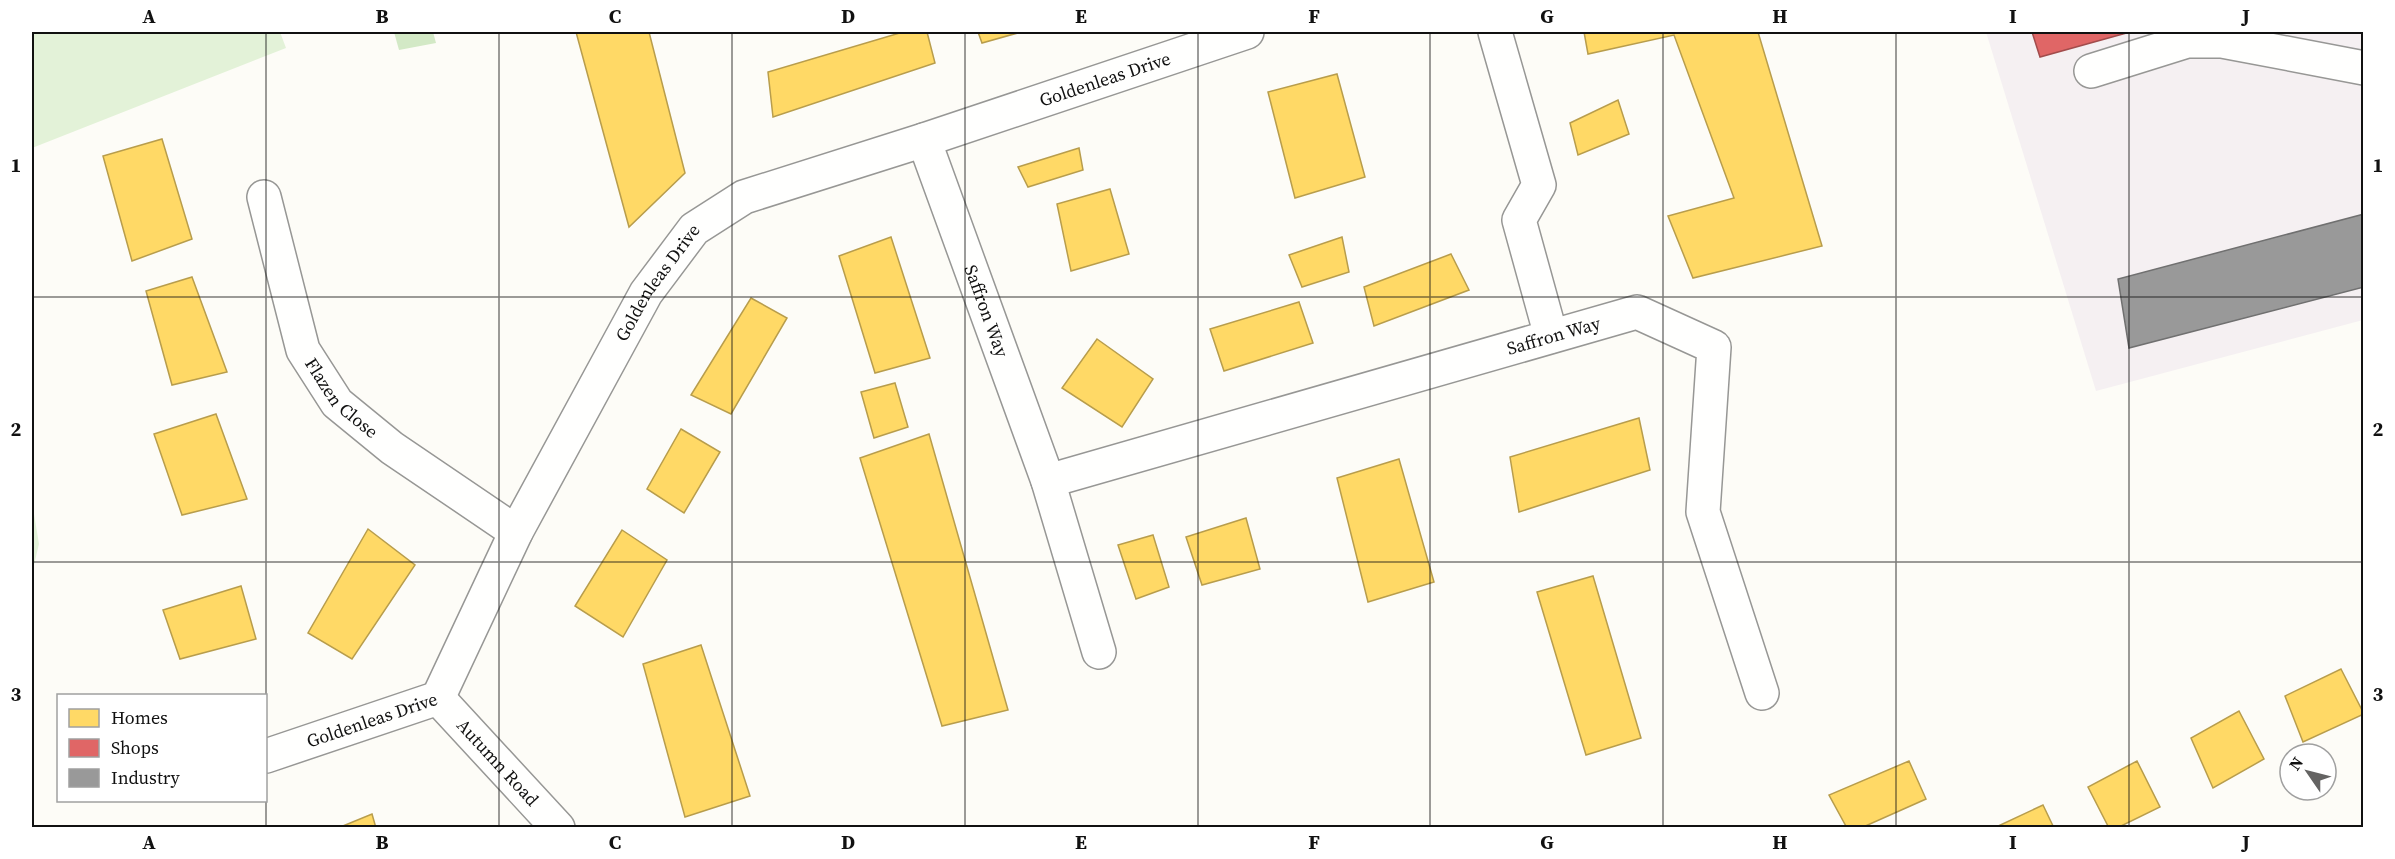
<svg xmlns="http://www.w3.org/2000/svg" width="2395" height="859" font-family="'Source Serif 4',serif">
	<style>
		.industrial { fill: #f5f0f2 }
		.green { fill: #e3f2d8 }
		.forest { fill: #d3e9c6 }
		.homes { fill: #ffd966; stroke: #b89d4c; stroke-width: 1.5 }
		.shops { fill: #e06666; stroke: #a24c4c; stroke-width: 1.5 }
		.industry { fill: #999; stroke: #707070; stroke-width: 1.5 }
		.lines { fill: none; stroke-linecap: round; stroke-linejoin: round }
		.minor-casing { stroke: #979795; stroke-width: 36 }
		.minor { stroke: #fffffe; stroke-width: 33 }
		.grid { fill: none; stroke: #111; stroke-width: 1.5; stroke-opacity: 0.55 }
		.labels { text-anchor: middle; stroke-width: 6; stroke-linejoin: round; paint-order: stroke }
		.street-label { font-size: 18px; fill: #111; stroke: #fff }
		.neatline { fill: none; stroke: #111; stroke-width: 2 }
		.grid-label { font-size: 20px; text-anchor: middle; font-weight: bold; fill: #111 }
	</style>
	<rect width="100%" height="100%" fill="#fdfcf7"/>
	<path class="industrial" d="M 1986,32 L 2363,32 L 2363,320 L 2096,391 Z"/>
	<g class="green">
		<path d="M 32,32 L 280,32 L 286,48 L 32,148 Z"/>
		<path d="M 32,502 L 39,544 L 32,573 Z"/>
	</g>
	<path class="forest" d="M 394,32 L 433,32 L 436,43 L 399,50 Z"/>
	<g class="homes">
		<path d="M 576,32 L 649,32 L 685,173 L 629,227 Z"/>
		<path d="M 903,32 L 927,32 L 935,63 L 773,117 L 768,72 Z"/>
		<path d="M 978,32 L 1021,32 L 982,43 Z"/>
		<path d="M 1584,32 L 1758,32 L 1822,246 L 1693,278 L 1668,216 L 1734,198 L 1674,35 L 1588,54 Z"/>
		<path d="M 1337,74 L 1365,177 L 1295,198 L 1268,92 Z"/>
		<path d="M 1618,100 L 1629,134 L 1578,155 L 1570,123 Z"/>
		<path d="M 162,139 L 192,239 L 132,261 L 103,156 Z"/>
		<path d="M 1079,148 L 1083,170 L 1028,187 L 1018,167 Z"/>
		<path d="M 1110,189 L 1129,254 L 1071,271 L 1057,204 Z"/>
		<path d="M 891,237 L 930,358 L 875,373 L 839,256 Z"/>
		<path d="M 1342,237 L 1349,272 L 1302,287 L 1289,255 Z"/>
		<path d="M 1451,254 L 1469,290 L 1374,326 L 1364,287 Z"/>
		<path d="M 192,277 L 227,372 L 172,385 L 146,291 Z"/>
		<path d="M 751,298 L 787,318 L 731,414 L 691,395 Z"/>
		<path d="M 1299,302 L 1313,343 L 1224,371 L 1210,329 Z"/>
		<path d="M 1097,339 L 1153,379 L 1122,427 L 1062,388 Z"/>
		<path d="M 895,383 L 908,427 L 874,438 L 861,392 Z"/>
		<path d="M 216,414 L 247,499 L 182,515 L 154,434 Z"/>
		<path d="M 1639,418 L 1650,470 L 1519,512 L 1510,457 Z"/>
		<path d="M 681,429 L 720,452 L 684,513 L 647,489 Z"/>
		<path d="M 929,434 L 1008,710 L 942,726 L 860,458 Z"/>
		<path d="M 1399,459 L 1434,582 L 1368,602 L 1337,478 Z"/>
		<path d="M 1246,518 L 1260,569 L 1202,585 L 1186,537 Z"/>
		<path d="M 368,529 L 415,565 L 352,659 L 308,633 Z"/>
		<path d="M 622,530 L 667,560 L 623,637 L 575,606 Z"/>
		<path d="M 1153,535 L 1169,587 L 1136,599 L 1118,545 Z"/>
		<path d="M 1593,576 L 1641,738 L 1586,755 L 1537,592 Z"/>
		<path d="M 241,586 L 256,639 L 180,659 L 163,610 Z"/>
		<path d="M 701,645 L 750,796 L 685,817 L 643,664 Z"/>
		<path d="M 2341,669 L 2364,714 L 2303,742 L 2285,696 Z"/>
		<path d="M 2239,711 L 2264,759 L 2213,788 L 2191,738 Z"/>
		<path d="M 1909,761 L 1926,799 L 1861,828 L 1847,828 L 1829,795 Z"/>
		<path d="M 2137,761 L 2160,807 L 2117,828 L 2109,828 L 2088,787 Z"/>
		<path d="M 2043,805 L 2054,828 L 1994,828 Z"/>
		<path d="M 372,814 L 376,828 L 338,828 Z"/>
	</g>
	<path class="shops" d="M 2032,32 L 2130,32 L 2040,57 Z"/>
	<path class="industry" d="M 2364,214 L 2364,287 L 2129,348 L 2118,279 Z"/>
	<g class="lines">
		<g class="minor-casing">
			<g id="minor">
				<path d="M 1495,32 L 1539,185 L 1519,220 L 1551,336"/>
				<path d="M 2091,71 L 2187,41 L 2222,41 L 2364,68"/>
				<path id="s1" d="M 924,140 L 1048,481 L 1099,652"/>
				<path id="s2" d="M 264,197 L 303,350 L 337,403 L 392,448 L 516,532"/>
				<path id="s3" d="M 1048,481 L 1637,312 L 1714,347 L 1703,512 L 1762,693"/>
				<path id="s4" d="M 438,698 L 558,828"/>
				<path id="s5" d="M 266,756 L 438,698 L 516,532 L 646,293 L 694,229 L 744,197 L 924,140 L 1247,32"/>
			</g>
		</g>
		<use href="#minor" class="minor"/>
	</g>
	<path class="grid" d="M 266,32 L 266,828M 499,32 L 499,828M 732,32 L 732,828M 965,32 L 965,828M 1198,32 L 1198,828M 1430,32 L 1430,828M 1663,32 L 1663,828M 1896,32 L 1896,828M 2129,32 L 2129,828M 32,297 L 2364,297M 32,562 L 2364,562"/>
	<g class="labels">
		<g class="street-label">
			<text dy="6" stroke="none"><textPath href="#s5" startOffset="1156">Goldenleas Drive</textPath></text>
			<text dy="6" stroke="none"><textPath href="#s5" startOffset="652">Goldenleas Drive</textPath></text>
			<text dy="6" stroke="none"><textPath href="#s1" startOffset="182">Saffron Way</textPath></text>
			<text dy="6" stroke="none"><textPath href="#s3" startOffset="526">Saffron Way</textPath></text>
			<text dy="6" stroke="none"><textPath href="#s2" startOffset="220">Flazen Close</textPath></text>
			<text dy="6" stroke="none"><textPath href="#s5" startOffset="112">Goldenleas Drive</textPath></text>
			<text dy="6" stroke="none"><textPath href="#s4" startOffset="88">Autumn Road</textPath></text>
		</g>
	</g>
	<rect width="2395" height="859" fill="none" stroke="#ffffff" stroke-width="66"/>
	<rect x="57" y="694" width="210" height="108" fill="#ffffff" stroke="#a0a0a0" stroke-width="1.5"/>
	<rect x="69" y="709" width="30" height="18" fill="#ffd966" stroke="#a0a0a0" stroke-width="1.5"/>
	<text x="111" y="724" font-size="18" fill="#111111">Homes</text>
	<rect x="69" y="739" width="30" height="18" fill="#e06666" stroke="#a0a0a0" stroke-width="1.5"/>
	<text x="111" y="754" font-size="18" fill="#111111">Shops</text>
	<rect x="69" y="769" width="30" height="18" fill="#999999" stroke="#a0a0a0" stroke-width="1.5"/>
	<text x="111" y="784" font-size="18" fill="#111111">Industry</text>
	<g transform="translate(2308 772) rotate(305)"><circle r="28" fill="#ffffff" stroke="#a0a0a0" stroke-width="1.5"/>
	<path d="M0-4.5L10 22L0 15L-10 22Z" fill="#646362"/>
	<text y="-9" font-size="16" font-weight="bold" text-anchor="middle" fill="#111111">N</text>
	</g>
	<rect x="33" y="33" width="2329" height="793" class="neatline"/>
	<g class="grid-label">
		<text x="149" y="23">A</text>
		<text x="382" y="23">B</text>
		<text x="615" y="23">C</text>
		<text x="848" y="23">D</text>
		<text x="1081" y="23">E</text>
		<text x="1314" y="23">F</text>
		<text x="1547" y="23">G</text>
		<text x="1780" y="23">H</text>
		<text x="2013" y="23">I</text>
		<text x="2246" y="23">J</text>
		<text x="16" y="172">1</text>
		<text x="2378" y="172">1</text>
		<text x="16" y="436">2</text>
		<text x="2378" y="436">2</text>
		<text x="16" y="701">3</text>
		<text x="2378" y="701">3</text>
		<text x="149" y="849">A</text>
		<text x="382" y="849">B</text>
		<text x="615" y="849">C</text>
		<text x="848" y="849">D</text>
		<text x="1081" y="849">E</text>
		<text x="1314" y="849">F</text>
		<text x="1547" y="849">G</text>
		<text x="1780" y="849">H</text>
		<text x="2013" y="849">I</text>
		<text x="2246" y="849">J</text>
	</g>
</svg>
